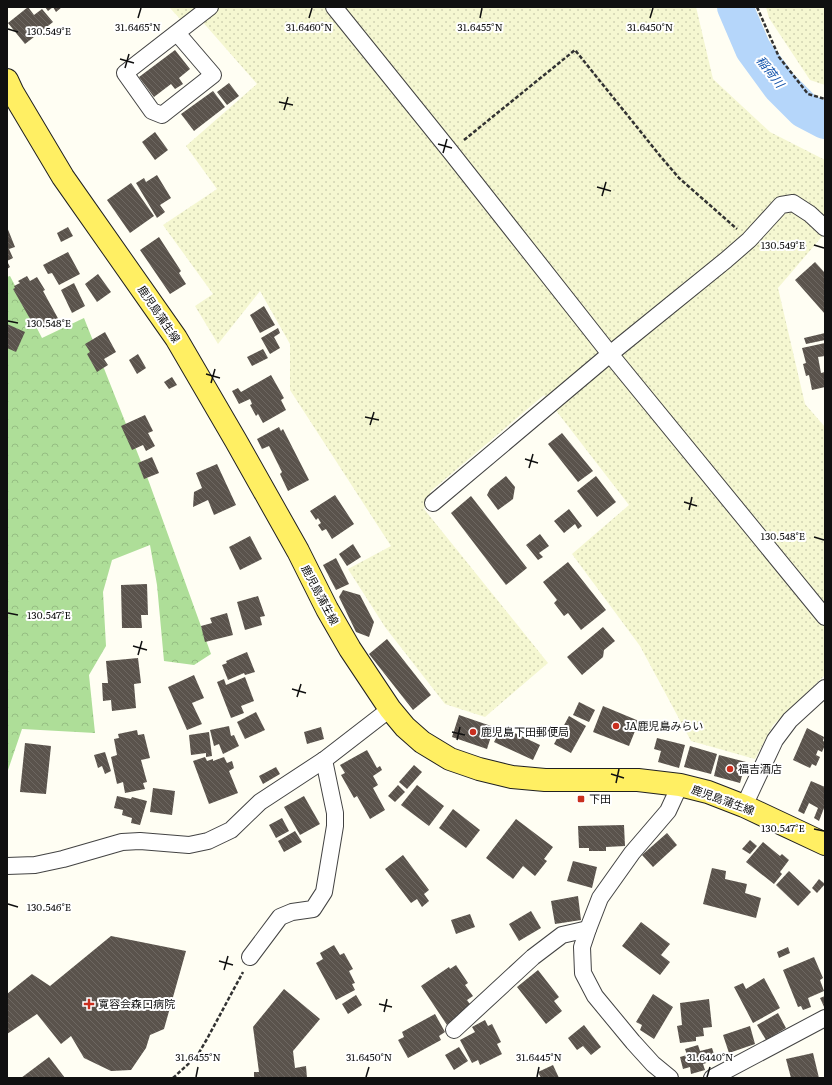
<svg xmlns="http://www.w3.org/2000/svg" width="832" height="1085" font-family="Literata,'Noto Sans JP',serif">
	<style>
		.farmland { fill: url(#farmland-dots) }
		.forest { fill: url(#forest-crowns) }
		.lines { fill: none; stroke-linecap: round; stroke-linejoin: round }
		.river { stroke: #b5d6fa; stroke-width: 36 }
		.building { fill: url(#building-back-hatch) }
		.street-casing { stroke: #434343; stroke-width: 18 }
		.primary-casing { stroke: #212121; stroke-width: 24 }
		.path { stroke: #323232; stroke-width: 2.5; stroke-dasharray: 4 2; stroke-linecap: butt }
		.street { stroke: #fff; stroke-width: 16 }
		.primary { stroke: #ffef63; stroke-width: 22 }
		.ticks { fill: none; stroke: #101010; stroke-width: 1.5 }
		.poi-dot { fill: #c92f1f; stroke: #fff; stroke-width: 1.5 }
		.labels { text-anchor: middle; stroke-width: 4; stroke-linejoin: round; paint-order: stroke }
		.street-label { font-size: 11px; fill: #101010; stroke: #fff }
		.poi-label { font-size: 11px; fill: #101010; stroke: #fff; text-anchor: start }
		.water-label { font-size: 12px; font-style: italic; fill: #1152ab; stroke: #fff }
		.ticks-label { font-size: 10px; text-anchor: middle; fill: #101010; stroke: #fff; stroke-width: 4; stroke-linejoin: round; paint-order: stroke }
	</style>
	<defs>
		<pattern id="farmland-dots" width="8" height="8" patternUnits="userSpaceOnUse"><rect width="8" height="8" fill="#f5f7d1"/><path d="M2 2h.1M6 6h.1" fill="none" stroke="#d1d3b2" stroke-width="1.8" stroke-linecap="round"/></pattern>
		<pattern id="forest-crowns" width="20" height="18" patternUnits="userSpaceOnUse"><rect width="20" height="18" fill="#aede98"/><path d="M2 6a3 3 0 1 1 6 0M12 15a3 3 0 1 1 6 0" fill="none" stroke="#95bd82"/></pattern>
		<pattern id="building-back-hatch" width="6" height="6" patternUnits="userSpaceOnUse"><rect width="6" height="6" fill="#5a534c"/><path d="M-1 5l2 2M0 0l6 6M5-1l2 2" fill="none" stroke="#6d6761"/></pattern>
	</defs>
	<rect width="100%" height="100%" fill="#fffef3"/>
	<g class="farmland">
		<path d="M 169,7 L 696,7 L 713,79 L 770,132 L 825,160 L 825,233 L 778,288 L 805,404 L 825,427 L 825,675 L 773,725 L 755,759 L 691,741 L 640,646 L 572,554 L 629,505 L 544,395 L 431,491 L 424,509 L 548,663 L 485,717 L 445,704 L 385,627 L 348,569 L 391,546 L 290,390 L 290,344 L 260,291 L 218,344 L 195,306 L 213,294 L 163,225 L 217,189 L 186,146 L 257,84 L 193,11 L 181,20 Z"/>
		<path d="M 766,7 L 825,7 L 825,85 L 810,80 L 769,18 Z"/>
	</g>
	<path class="forest" d="M 10,276 L 42,338 L 84,318 L 149,482 L 211,654 L 194,665 L 164,661 L 157,585 L 150,545 L 112,560 L 103,592 L 106,646 L 89,675 L 95,733 L 22,729 L 7,773 L 7,277 Z"/>
	<g class="lines">
		<path class="river" d="M 735,7 L 753,49 L 780,86 L 804,110 L 825,121"/>
	</g>
	<g class="building">
		<path d="M 28,7 L 34,15 L 42,9 L 53,22 L 25,44 L 8,23 Z"/>
		<path d="M 45,7 L 62,7 L 56,12 L 53,7 L 48,11 Z"/>
		<path d="M 175,50 L 190,69 L 179,78 L 183,84 L 175,89 L 171,84 L 154,97 L 139,77 Z"/>
		<path d="M 229,83 L 239,96 L 227,105 L 217,92 Z"/>
		<path d="M 213,91 L 225,107 L 194,131 L 181,114 Z"/>
		<path d="M 155,132 L 168,150 L 155,160 L 142,142 Z"/>
		<path d="M 157,175 L 171,198 L 160,205 L 165,212 L 157,218 L 136,183 L 144,178 L 146,182 Z"/>
		<path d="M 131,183 L 154,216 L 130,233 L 107,200 Z"/>
		<path d="M 7,227 L 15,247 L 9,249 L 13,258 L 7,261 L 10,267 L 7,269 Z"/>
		<path d="M 68,227 L 73,236 L 61,242 L 57,233 Z"/>
		<path d="M 159,237 L 181,271 L 179,273 L 186,284 L 170,294 L 140,250 Z"/>
		<path d="M 68,252 L 80,274 L 59,285 L 52,273 L 48,274 L 43,265 Z"/>
		<path d="M 815,262 L 825,273 L 825,314 L 795,280 Z"/>
		<path d="M 98,274 L 111,292 L 97,302 L 85,284 Z"/>
		<path d="M 27,276 L 30,281 L 37,277 L 45,290 L 43,291 L 60,322 L 47,329 L 33,324 L 13,289 L 15,288 L 14,286 L 20,283 L 18,281 Z"/>
		<path d="M 74,283 L 85,306 L 72,313 L 61,290 Z"/>
		<path d="M 264,306 L 275,325 L 260,333 L 250,315 Z"/>
		<path d="M 7,324 L 25,332 L 16,352 L 7,348 Z"/>
		<path d="M 278,328 L 280,333 L 274,337 L 280,348 L 270,354 L 261,338 Z"/>
		<path d="M 105,332 L 116,352 L 104,359 L 108,365 L 97,372 L 87,354 L 90,352 L 85,344 Z"/>
		<path d="M 825,333 L 825,340 L 806,344 L 804,338 Z"/>
		<path d="M 825,343 L 825,356 L 818,357 L 821,373 L 825,372 L 825,387 L 812,390 L 809,375 L 806,376 L 803,364 L 806,363 L 802,348 Z"/>
		<path d="M 263,349 L 268,358 L 252,366 L 247,357 Z"/>
		<path d="M 138,354 L 146,368 L 137,374 L 129,360 Z"/>
		<path d="M 271,375 L 284,398 L 281,400 L 286,410 L 263,423 L 258,414 L 256,416 L 250,405 L 252,404 L 250,399 L 239,404 L 232,391 L 238,388 L 241,392 Z"/>
		<path d="M 172,377 L 177,385 L 169,389 L 164,382 Z"/>
		<path d="M 145,415 L 153,431 L 148,433 L 155,446 L 146,451 L 143,445 L 132,450 L 121,426 Z"/>
		<path d="M 279,427 L 281,431 L 283,429 L 309,480 L 288,491 L 280,474 L 282,472 L 269,446 L 262,449 L 257,439 Z"/>
		<path d="M 562,433 L 593,471 L 578,482 L 548,444 Z"/>
		<path d="M 152,457 L 159,473 L 144,479 L 138,463 Z"/>
		<path d="M 217,464 L 236,505 L 214,515 L 208,500 L 193,507 L 194,492 L 202,488 L 196,473 Z"/>
		<path d="M 506,476 L 515,487 L 513,499 L 498,510 L 487,495 L 490,489 Z"/>
		<path d="M 596,476 L 616,502 L 597,517 L 577,491 Z"/>
		<path d="M 335,495 L 354,524 L 332,539 L 326,529 L 322,531 L 318,525 L 321,523 L 318,518 L 316,520 L 310,511 Z"/>
		<path d="M 471,496 L 527,568 L 506,585 L 451,513 Z"/>
		<path d="M 569,509 L 582,526 L 578,529 L 575,524 L 564,533 L 554,521 Z"/>
		<path d="M 540,534 L 549,546 L 539,553 L 543,557 L 538,560 L 526,545 Z"/>
		<path d="M 250,536 L 262,559 L 240,570 L 229,547 Z"/>
		<path d="M 353,544 L 361,557 L 347,566 L 339,554 Z"/>
		<path d="M 336,558 L 349,584 L 336,590 L 323,565 Z"/>
		<path d="M 568,562 L 606,610 L 581,630 L 568,613 L 564,616 L 554,603 L 557,600 L 543,582 Z"/>
		<path d="M 147,584 L 148,615 L 141,615 L 142,628 L 122,628 L 121,585 Z"/>
		<path d="M 343,590 L 360,595 L 374,622 L 369,637 L 356,632 L 339,597 Z"/>
		<path d="M 258,596 L 265,616 L 260,617 L 262,625 L 245,630 L 237,602 Z"/>
		<path d="M 227,613 L 233,635 L 205,642 L 201,626 L 212,623 L 210,618 Z"/>
		<path d="M 603,627 L 615,641 L 604,650 L 603,657 L 582,675 L 567,657 Z"/>
		<path d="M 387,639 L 431,695 L 413,710 L 369,654 Z"/>
		<path d="M 247,652 L 255,672 L 245,675 L 244,673 L 228,680 L 222,665 L 227,663 L 226,661 Z"/>
		<path d="M 138,658 L 141,683 L 134,684 L 136,708 L 112,711 L 111,700 L 103,701 L 102,683 L 108,683 L 106,661 Z"/>
		<path d="M 194,675 L 204,698 L 192,703 L 202,724 L 187,730 L 168,687 Z"/>
		<path d="M 245,677 L 254,701 L 241,706 L 244,713 L 231,718 L 217,682 L 224,679 L 226,685 Z"/>
		<path d="M 579,702 L 595,710 L 589,722 L 573,715 Z"/>
		<path d="M 603,706 L 639,721 L 629,746 L 593,732 Z"/>
		<path d="M 256,712 L 265,730 L 245,739 L 237,722 Z"/>
		<path d="M 459,715 L 494,727 L 487,749 L 452,737 Z"/>
		<path d="M 569,716 L 586,726 L 571,753 L 554,744 Z"/>
		<path d="M 229,726 L 231,736 L 234,735 L 239,746 L 223,754 L 219,744 L 214,746 L 210,730 Z"/>
		<path d="M 321,727 L 324,739 L 307,744 L 304,732 Z"/>
		<path d="M 502,727 L 540,745 L 533,760 L 494,742 Z"/>
		<path d="M 807,728 L 824,737 L 823,741 L 825,742 L 825,745 L 822,752 L 818,750 L 816,755 L 820,757 L 816,766 L 812,764 L 810,768 L 793,760 Z"/>
		<path d="M 137,730 L 138,735 L 144,734 L 150,758 L 141,760 L 147,782 L 143,783 L 145,789 L 125,793 L 123,782 L 117,784 L 111,757 L 117,755 L 114,739 L 119,738 L 118,734 Z"/>
		<path d="M 209,732 L 212,756 L 206,757 L 206,753 L 191,755 L 189,735 Z"/>
		<path d="M 657,738 L 685,745 L 679,768 L 658,762 L 661,751 L 654,749 Z"/>
		<path d="M 25,743 L 51,746 L 46,794 L 20,792 Z"/>
		<path d="M 690,746 L 717,754 L 711,774 L 684,767 Z"/>
		<path d="M 367,750 L 377,768 L 380,766 L 382,770 L 373,776 L 378,785 L 373,788 L 385,810 L 370,819 L 357,796 L 354,798 L 341,775 L 345,773 L 340,765 Z"/>
		<path d="M 105,752 L 111,771 L 105,774 L 102,766 L 98,768 L 94,755 Z"/>
		<path d="M 719,755 L 746,762 L 740,783 L 714,776 Z"/>
		<path d="M 205,757 L 207,761 L 213,759 L 213,761 L 224,757 L 227,763 L 232,761 L 234,768 L 229,771 L 238,793 L 209,804 L 193,761 Z"/>
		<path d="M 414,765 L 422,772 L 407,789 L 399,782 Z"/>
		<path d="M 276,767 L 280,774 L 263,784 L 259,776 Z"/>
		<path d="M 811,781 L 825,787 L 825,808 L 824,808 L 819,821 L 814,818 L 818,808 L 809,803 L 804,814 L 798,811 Z"/>
		<path d="M 398,785 L 405,792 L 395,802 L 388,796 Z"/>
		<path d="M 417,785 L 444,806 L 429,826 L 401,805 Z"/>
		<path d="M 153,788 L 175,791 L 172,815 L 150,812 Z"/>
		<path d="M 117,796 L 131,799 L 132,797 L 147,801 L 140,825 L 131,823 L 132,818 L 122,815 L 123,810 L 114,808 Z"/>
		<path d="M 304,796 L 320,824 L 300,835 L 284,807 Z"/>
		<path d="M 453,809 L 480,830 L 466,848 L 439,828 Z"/>
		<path d="M 282,818 L 289,831 L 276,838 L 269,825 Z"/>
		<path d="M 516,819 L 553,847 L 544,859 L 547,861 L 535,876 L 523,866 L 513,879 L 486,858 Z"/>
		<path d="M 624,825 L 625,846 L 606,847 L 606,851 L 589,851 L 589,848 L 579,848 L 578,826 Z"/>
		<path d="M 295,831 L 302,842 L 284,852 L 278,841 Z"/>
		<path d="M 667,833 L 677,845 L 653,867 L 642,855 Z"/>
		<path d="M 750,840 L 757,846 L 750,854 L 742,849 Z"/>
		<path d="M 763,842 L 780,856 L 782,854 L 789,860 L 780,872 L 782,874 L 774,884 L 746,862 Z"/>
		<path d="M 403,855 L 429,890 L 424,894 L 429,901 L 422,907 L 417,899 L 411,903 L 385,869 Z"/>
		<path d="M 573,861 L 597,867 L 592,888 L 567,881 Z"/>
		<path d="M 712,868 L 726,871 L 725,879 L 747,884 L 745,893 L 761,898 L 756,918 L 703,904 Z"/>
		<path d="M 789,871 L 811,892 L 798,906 L 776,885 Z"/>
		<path d="M 819,879 L 825,884 L 817,893 L 812,888 Z"/>
		<path d="M 578,896 L 581,920 L 555,924 L 551,901 Z"/>
		<path d="M 531,911 L 541,928 L 519,941 L 509,924 Z"/>
		<path d="M 470,914 L 475,927 L 456,934 L 451,920 Z"/>
		<path d="M 641,922 L 670,944 L 661,955 L 670,962 L 660,975 L 622,946 Z"/>
		<path d="M 111,936 L 186,951 L 164,1029 L 150,1035 L 146,1048 L 131,1070 L 111,1071 L 84,1058 L 71,1036 L 61,1044 L 37,1014 L 7,1034 L 7,994 L 32,974 L 50,986 Z"/>
		<path d="M 334,945 L 340,955 L 344,953 L 353,969 L 349,971 L 355,983 L 352,984 L 355,990 L 336,1000 L 316,963 L 323,959 L 320,953 Z"/>
		<path d="M 788,947 L 790,953 L 779,958 L 777,952 Z"/>
		<path d="M 814,957 L 823,978 L 820,980 L 824,991 L 808,998 L 811,1007 L 803,1010 L 801,1006 L 798,1007 L 783,970 Z"/>
		<path d="M 456,965 L 468,983 L 465,985 L 473,996 L 467,1000 L 472,1007 L 447,1025 L 421,986 L 449,967 L 450,969 Z"/>
		<path d="M 538,970 L 559,997 L 554,1001 L 562,1011 L 546,1024 L 517,987 Z"/>
		<path d="M 764,978 L 780,1008 L 753,1023 L 734,987 L 743,983 L 746,989 Z"/>
		<path d="M 284,989 L 320,1019 L 293,1051 L 295,1068 L 306,1066 L 307,1078 L 254,1078 L 254,1072 L 259,1072 L 253,1027 Z"/>
		<path d="M 653,994 L 673,1007 L 654,1039 L 640,1030 L 642,1025 L 636,1022 Z"/>
		<path d="M 356,995 L 362,1005 L 348,1014 L 342,1004 Z"/>
		<path d="M 825,996 L 825,1009 L 820,998 Z"/>
		<path d="M 709,999 L 712,1027 L 703,1028 L 704,1036 L 696,1037 L 696,1041 L 680,1043 L 677,1026 L 682,1025 L 680,1003 Z"/>
		<path d="M 778,1013 L 786,1028 L 766,1040 L 757,1025 Z"/>
		<path d="M 435,1014 L 445,1032 L 439,1036 L 441,1040 L 408,1058 L 398,1040 L 404,1037 L 402,1032 Z"/>
		<path d="M 485,1020 L 488,1026 L 492,1024 L 501,1042 L 497,1044 L 502,1054 L 480,1065 L 478,1060 L 472,1063 L 460,1040 L 475,1032 L 472,1027 Z"/>
		<path d="M 584,1025 L 601,1047 L 591,1055 L 583,1046 L 577,1050 L 568,1038 Z"/>
		<path d="M 750,1026 L 755,1044 L 729,1053 L 723,1035 Z"/>
		<path d="M 698,1045 L 700,1051 L 712,1048 L 716,1060 L 703,1064 L 705,1070 L 691,1074 L 690,1067 L 683,1069 L 680,1057 L 687,1055 L 685,1049 Z"/>
		<path d="M 459,1047 L 468,1061 L 454,1070 L 445,1055 Z"/>
		<path d="M 813,1053 L 819,1078 L 791,1078 L 786,1059 Z"/>
		<path d="M 49,1057 L 65,1078 L 21,1078 Z"/>
		<path d="M 553,1065 L 559,1078 L 541,1078 L 538,1072 Z"/>
	</g>
	<g class="lines">
		<g class="street-casing">
			<g id="street">
				<path d="M 334,7 L 450,151 L 610,354 L 825,617"/>
				<path d="M 177,33 L 213,75 L 162,115 L 152,111 L 125,73 L 210,7"/>
				<path d="M 433,503 L 610,354 L 726,260 L 749,240 L 781,205 L 793,203 L 810,214 L 825,228"/>
				<path d="M 744,806 L 775,740 L 790,720 L 825,688"/>
				<path d="M 7,866 L 35,865 L 63,859 L 122,842 L 140,841 L 189,845 L 208,841 L 231,830 L 260,802 L 324,760 L 390,709"/>
				<path d="M 250,957 L 280,917 L 292,912 L 313,909 L 324,892 L 335,826 L 335,813 L 324,760"/>
				<path d="M 454,1030 L 533,957 L 562,935 L 588,929"/>
				<path d="M 670,1078 L 653,1064 L 633,1042 L 595,996 L 583,973 L 582,947 L 588,929 L 600,898 L 632,853 L 668,811 L 680,785"/>
				<path d="M 712,1078 L 825,1018"/>
			</g>
		</g>
		<g class="primary-casing">
			<path id="primary" d="M 7,80 L 13,93 L 63,177 L 176,338 L 236,441 L 298,551 L 327,609 L 350,649 L 390,709 L 405,727 L 422,742 L 450,759 L 479,769 L 512,777 L 545,780 L 638,780 L 680,785 L 708,792 L 744,806 L 825,844"/>
		</g>
		<g class="path">
			<path d="M 757,7 L 779,57 L 808,94 L 825,99"/>
			<path d="M 464,140 L 575,50 L 661,157 L 679,178 L 737,229"/>
			<path d="M 173,1078 L 197,1056 L 207,1039 L 243,972"/>
		</g>
		<use href="#street" class="street"/>
		<use href="#primary" class="primary"/>
	</g>
	<path class="ticks" d="M 138,18 L 141,8M 309,18 L 312,8M 480,18 L 482,8M 650,18 L 653,8M 8,29 L 18,32M 120,59 L 134,63M 125,68 L 129,54M 279,102 L 293,105M 284,110 L 288,97M 438,144 L 452,148M 443,153 L 447,139M 597,187 L 611,191M 602,196 L 606,182M 814,245 L 824,248M 8,321 L 18,323M 206,374 L 220,378M 211,383 L 215,369M 365,417 L 379,420M 370,425 L 374,412M 525,459 L 538,463M 529,468 L 533,454M 684,502 L 697,506M 689,510 L 692,497M 814,537 L 824,540M 8,613 L 18,615M 133,646 L 147,650M 138,655 L 142,641M 292,689 L 306,693M 297,697 L 301,684M 452,732 L 465,735M 457,740 L 460,727M 611,774 L 624,778M 616,783 L 619,769M 814,829 L 824,831M 8,904 L 18,907M 219,961 L 233,965M 224,970 L 228,956M 379,1004 L 392,1007M 384,1012 L 387,999M 196,1077 L 198,1067M 366,1077 L 369,1067M 537,1077 L 539,1067M 707,1077 L 710,1067"/>
	<g class="poi-dot">
		<circle cx="616" cy="726" r="4"/>
		<circle cx="473" cy="732" r="4"/>
		<circle cx="730" cy="769" r="4"/>
		<rect x="577" y="795" width="8" height="8" rx="2"/>
		<path d="M87 998h4v4h4v4h-4v4h-4v-4h-4v-4h4z"/>
	</g>
	<g class="labels">
		<g class="street-label">
			<text transform="translate(159 314) rotate(56)" y="4">鹿児島蒲生線</text>
			<text transform="translate(320 595) rotate(62)" y="4">鹿児島蒲生線</text>
			<text transform="translate(723 800) rotate(20)" y="4">鹿児島蒲生線</text>
		</g>
		<g class="poi-label">
			<text x="624" y="730">JA鹿児島みらい</text>
			<text x="481" y="736">鹿児島下田郵便局</text>
			<text x="738" y="773">福吉酒店</text>
			<text x="589" y="803">下田</text>
			<text x="98" y="1008">寛容会森口病院</text>
		</g>
		<g class="water-label">
			<text transform="translate(770 72) rotate(52)" y="4">稲荷川</text>
		</g>
	</g>
	<g class="ticks-label">
		<text x="138" y="31">31.6465°N</text>
		<text x="309" y="31">31.6460°N</text>
		<text x="480" y="31">31.6455°N</text>
		<text x="650" y="31">31.6450°N</text>
		<text x="49" y="35">130.549°E</text>
		<text x="783" y="249">130.549°E</text>
		<text x="49" y="327">130.548°E</text>
		<text x="783" y="540">130.548°E</text>
		<text x="49" y="619">130.547°E</text>
		<text x="783" y="832">130.547°E</text>
		<text x="49" y="911">130.546°E</text>
		<text x="198" y="1061">31.6455°N</text>
		<text x="369" y="1061">31.6450°N</text>
		<text x="539" y="1061">31.6445°N</text>
		<text x="710" y="1061">31.6440°N</text>
	</g>
	<rect width="832" height="1085" fill="none" stroke="#101010" stroke-width="16"/>
</svg>
